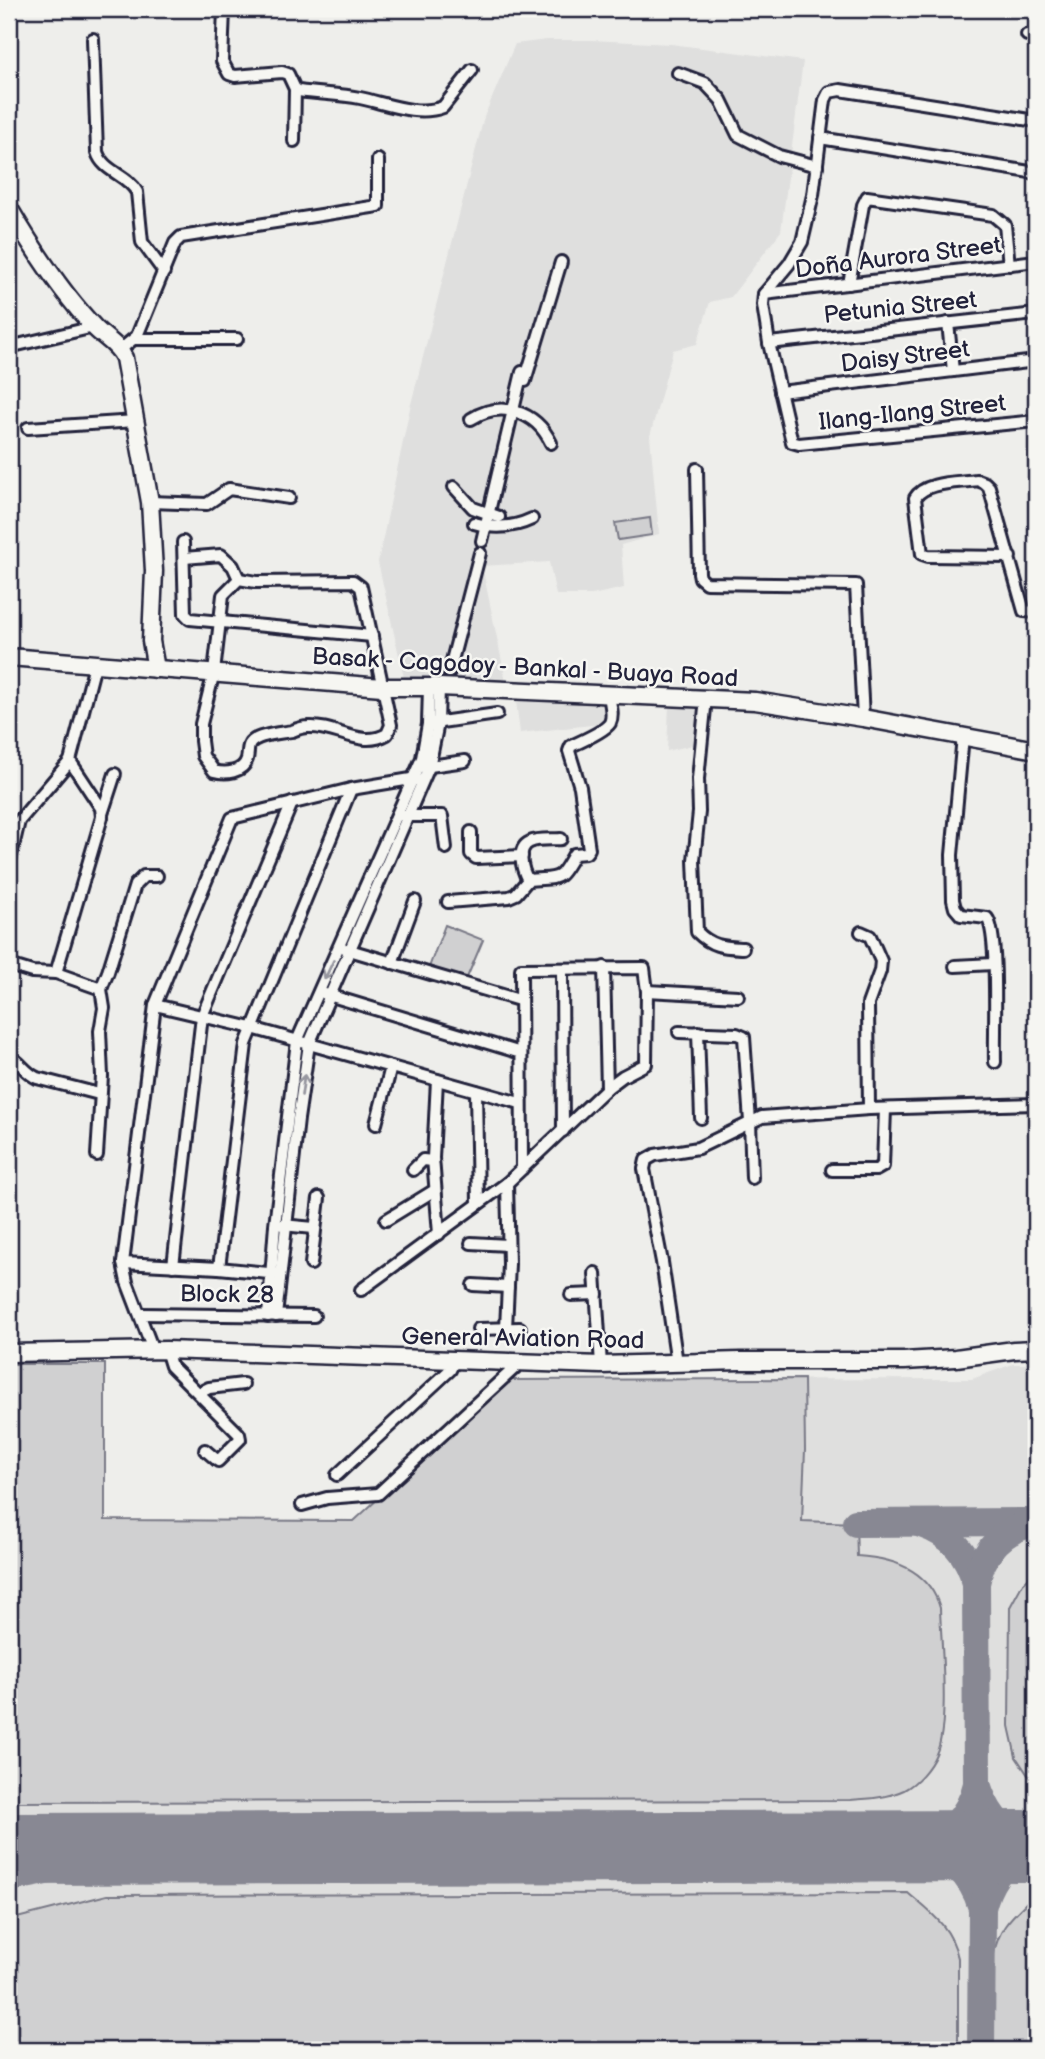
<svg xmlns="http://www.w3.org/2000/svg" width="1045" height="2059" font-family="'Balsamiq Sans',sans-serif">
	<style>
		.built { fill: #dfdfde }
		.green { fill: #d0d0d1; stroke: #797986; stroke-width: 2 }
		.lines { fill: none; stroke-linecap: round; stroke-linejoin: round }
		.taxiway { stroke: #888893; stroke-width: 28 }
		.runway { stroke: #888893; stroke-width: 72 }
		.street-casing { stroke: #22223b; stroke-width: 16 }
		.secondary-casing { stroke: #22223b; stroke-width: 21 }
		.street { stroke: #f6f6f2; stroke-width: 10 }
		.secondary { stroke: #f6f6f2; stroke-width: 16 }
		.oneway { stroke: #9797a0 }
		.labels { text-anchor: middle; stroke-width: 5; stroke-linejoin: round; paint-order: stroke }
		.street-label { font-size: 24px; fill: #22223b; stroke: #f6f6f2 }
	</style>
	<rect width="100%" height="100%" fill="#eeeeeb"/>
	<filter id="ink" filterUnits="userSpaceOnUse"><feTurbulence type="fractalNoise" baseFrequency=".0143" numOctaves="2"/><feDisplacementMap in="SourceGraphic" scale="14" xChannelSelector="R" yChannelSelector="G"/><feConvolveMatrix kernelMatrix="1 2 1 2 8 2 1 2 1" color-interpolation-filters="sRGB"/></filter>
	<g filter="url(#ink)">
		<g class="built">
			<path d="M 547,40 L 591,40 L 671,44 L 803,61 L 781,231 L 731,297 L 710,302 L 697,344 L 673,350 L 650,436 L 659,534 L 621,545 L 624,588 L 592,595 L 556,595 L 549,562 L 482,566 L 507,686 L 404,678 L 378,562 L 410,408 L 484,117 L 515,44 Z"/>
			<path d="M 516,701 L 605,702 L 609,723 L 520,733 Z"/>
			<path d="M 669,704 L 699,705 L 697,744 L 667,751 Z"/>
			<path d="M 9,1364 L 105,1364 L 105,1520 L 354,1521 L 507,1380 L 972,1379 L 1013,1364 L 1036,1364 L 1036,2050 L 9,2050 Z"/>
		</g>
		<g class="green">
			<path d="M 650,518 L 652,535 L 618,540 L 615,523 Z"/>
			<path d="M 445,925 L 483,940 L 466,980 L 428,970 Z"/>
			<path d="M 9,1364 L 105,1364 L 105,1520 L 354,1521 L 507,1380 L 804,1379 L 805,1450 L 802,1521 L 856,1523 L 857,1556 C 893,1558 929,1570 940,1608 C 941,1644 950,1724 936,1754 C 930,1768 917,1783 904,1790 C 887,1798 868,1799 850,1800 L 9,1802 Z"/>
			<path d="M 1036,1570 L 1036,1782 L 1028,1775 L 1016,1757 L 1009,1726 L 1010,1607 L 1023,1583 Z"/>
			<path d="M 908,1893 C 931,1913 951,1926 958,1958 L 958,2050 L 9,2050 L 9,1920 L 107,1895 Z"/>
			<path d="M 1036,1893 L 1036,2050 L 994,2050 L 994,1954 C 999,1924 1016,1914 1036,1893 Z"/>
		</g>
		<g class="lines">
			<g class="taxiway">
				<path d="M 856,1523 L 1026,1522"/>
				<path d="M 921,1524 C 951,1534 968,1553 976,1583"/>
				<path d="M 977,1784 C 986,1814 1005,1838 1036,1844"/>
				<path d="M 914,1846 C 948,1839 969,1818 977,1784 L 976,1583 C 983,1550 1003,1529 1036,1522"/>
				<path d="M 914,1846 C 949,1854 972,1873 982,1908"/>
				<path d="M 9,1878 L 162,1849"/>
				<path d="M 981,2050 L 982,1908 C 989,1879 1006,1856 1036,1848"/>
			</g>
			<path class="runway" d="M 9,1849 L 1036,1846"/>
			<g class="street-casing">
				<g id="street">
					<path d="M 224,9 L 222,61 L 229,74 L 235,76 L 282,72 L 288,74 L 295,89 L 299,91 C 319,94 340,94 360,98 C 385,103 417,117 443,107 L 472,70"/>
					<path d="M 1027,35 L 1036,36"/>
					<path d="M 93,39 L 97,152 C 103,172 127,174 137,192 L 142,242 L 164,272"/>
					<path d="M 678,73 L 705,83 L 721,100 L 738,135 L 779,156 L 817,166"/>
					<path d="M 1036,121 L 840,90 L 829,92 L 825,100 L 813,195 L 802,242 L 789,264 L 764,294 L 763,305 L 769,343 L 792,442 L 799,444 L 1036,421"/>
					<path d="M 820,138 L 1036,173"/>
					<path d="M 294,141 L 295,89"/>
					<path d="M 849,284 L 863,205 L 867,197 L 993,215 L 1005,225 L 1009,265"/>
					<path d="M 764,294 L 1036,261"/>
					<path d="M 948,323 L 953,371"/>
					<path d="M 135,339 L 237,339"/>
					<path d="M 769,343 L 1036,314"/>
					<path d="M 9,347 L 94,327"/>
					<path d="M 120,350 L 137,336 L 175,243 L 181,237 L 378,206 L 378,160"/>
					<path d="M 523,381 L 525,381 L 561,262"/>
					<path d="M 780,392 L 1036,361"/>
					<path d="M 471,419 C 501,400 536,411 551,443"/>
					<path d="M 28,428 L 136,421"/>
					<path d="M 697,469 L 699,573 L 700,578 L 706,583 L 856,585 L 863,718"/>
					<path d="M 454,487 L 473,508 L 499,517"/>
					<path d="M 150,502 L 207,504 L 229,489 L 289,498"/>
					<path d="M 474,523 C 494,529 513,528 532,519"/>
					<path d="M 482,541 L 522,372"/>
					<path d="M 183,542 L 185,614 L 190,619 L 372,636"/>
					<path d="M 1010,557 L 928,556 L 922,554 L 915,498 C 925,481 959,483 977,480 L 985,483 L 989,487 L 1024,611 L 1036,612"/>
					<path d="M 184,558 L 221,555 L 233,566 L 239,579"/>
					<path d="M 239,579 L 256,582 L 353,581 L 361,587 L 391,725 L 387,734 C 361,749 335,725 308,727 C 302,727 297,729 292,731 C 281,733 263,734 254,740 C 246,745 249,752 247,759 C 243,773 225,774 214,771 L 203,756 L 201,741 L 201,724 L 214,672 L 223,595 Z"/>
					<path d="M 449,672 L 480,553"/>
					<path d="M 706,698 L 698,779 L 699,812 L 694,860 L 697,932 C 712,947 723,947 743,948"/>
					<path d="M 434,723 L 497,714"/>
					<path d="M 963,736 L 952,855 L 953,900 L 955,908 L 961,915 L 987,918 C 999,933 994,1036 995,1062"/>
					<path d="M 423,767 L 465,761"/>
					<path d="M 102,814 L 115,774"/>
					<path d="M 403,816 L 442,816 L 446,848"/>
					<path d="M 471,832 L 471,854 L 476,858 L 522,856"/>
					<path d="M 9,864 L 19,821 L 70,761 L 95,665"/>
					<path d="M 528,880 C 522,870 516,848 530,842 C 538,838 552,840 561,839"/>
					<path d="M 448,902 L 509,897 L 516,894 L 528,880 C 560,877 558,883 574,854 L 586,853 L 589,849 L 580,787 L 569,751 L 571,746 C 580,742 605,731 610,723 C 614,715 610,703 609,695"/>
					<path d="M 861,932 L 870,936 L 881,961 L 880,971 L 868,1004 L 869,1109"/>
					<path d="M 346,949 L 519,1000"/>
					<path d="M 392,963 L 415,901"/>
					<path d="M 9,965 L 32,972 L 56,973 L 101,989 L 104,1008 L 100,1031 L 102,1076 L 97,1155"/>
					<path d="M 955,966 L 993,964"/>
					<path d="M 604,967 L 607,1088"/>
					<path d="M 562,969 L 563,1131"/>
					<path d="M 56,973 L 102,817 L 101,808 L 70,761"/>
					<path d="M 101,989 L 108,972 L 135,885 L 144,876 L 157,876"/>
					<path d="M 647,991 L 738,996"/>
					<path d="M 325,994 L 521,1053"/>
					<path d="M 155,1005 L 252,1028 L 520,1103"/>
					<path d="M 679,1032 L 737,1034 L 744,1037 L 750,1122 L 752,1178"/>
					<path d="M 698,1032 L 701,1118"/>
					<path d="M 9,1056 C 20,1061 25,1073 37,1078 L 99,1094"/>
					<path d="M 437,1080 L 433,1158 L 439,1234"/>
					<path d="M 476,1091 L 478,1204"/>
					<path d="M 376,1124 L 391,1067"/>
					<path d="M 413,1170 L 423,1160 L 433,1161"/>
					<path d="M 832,1170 L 876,1170 L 883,1166 L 885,1109"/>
					<path d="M 386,1220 L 435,1190"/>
					<path d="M 282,1225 L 314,1228"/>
					<path d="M 471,1243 L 508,1245"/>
					<path d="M 123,1263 L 219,1268 L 278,1274"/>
					<path d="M 311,1264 L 319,1198"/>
					<path d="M 173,1266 L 202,1016 L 292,803"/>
					<path d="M 219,1268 L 246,1044 L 351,789"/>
					<path d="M 595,1273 L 601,1365"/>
					<path d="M 473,1285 L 508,1287"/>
					<path d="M 361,1290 L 507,1183 L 607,1088 L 623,1076 L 646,1064 L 647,991 L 644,968 L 521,969 L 522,1169"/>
					<path d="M 571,1295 L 597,1294"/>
					<path d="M 141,1314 L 314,1316"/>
					<path d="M 268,1316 L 275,1225 L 297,1041 L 422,758 L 428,724 L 429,687"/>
					<path d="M 276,1316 L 298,1119 L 309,1044 L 429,767 L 438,723 L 439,687"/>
					<path d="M 506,1328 L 509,1264 L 507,1183"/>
					<path d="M 478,1329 L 520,1328"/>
					<path d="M 153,1350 L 127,1282 L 123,1263 L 155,1005 L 232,818 L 351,789 L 411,779 L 421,781"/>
					<path d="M 166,1350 L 171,1366 L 239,1434 L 240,1439 L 218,1461 L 205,1450"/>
					<path d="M 677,1363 L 662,1262 L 644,1169 L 646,1160 L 655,1155 L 698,1148 L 762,1117 L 869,1109 L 1036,1104"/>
					<path d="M 199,1393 L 209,1388 L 243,1384"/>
					<path d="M 337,1475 L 450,1370 L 455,1360"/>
					<path d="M 302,1505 L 327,1498 L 378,1494 L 519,1364"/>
				</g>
			</g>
			<g class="secondary-casing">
				<g id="secondary">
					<path d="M 9,208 C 33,249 61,292 94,327 C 104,338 118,344 124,358 L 150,502 L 154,571 L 151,641 L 156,669"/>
					<path d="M 9,657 L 382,687 L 439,687 L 755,701 L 863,718 L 1036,750"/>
					<path d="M 9,1353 L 166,1350 L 601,1365 L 740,1361 L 904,1361 L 956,1358 L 1014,1350 L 1036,1349"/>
				</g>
			</g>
			<use href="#street" class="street"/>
			<use href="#secondary" class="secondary"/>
		</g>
		<defs><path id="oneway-shaft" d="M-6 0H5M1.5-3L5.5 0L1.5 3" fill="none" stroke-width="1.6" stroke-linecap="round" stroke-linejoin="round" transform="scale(1.75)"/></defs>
		<g class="oneway">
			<use href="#oneway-shaft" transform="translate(329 970) rotate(115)"/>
			<use href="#oneway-shaft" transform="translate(303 1085) rotate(-82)"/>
		</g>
	</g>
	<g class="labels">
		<g class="street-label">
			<text transform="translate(898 257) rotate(-7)" y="8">Doña Aurora Street</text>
			<text transform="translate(900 307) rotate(-6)" y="8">Petunia Street</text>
			<text transform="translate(905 356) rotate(-7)" y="8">Daisy Street</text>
			<text transform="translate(912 412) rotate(-6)" y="8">Ilang-Ilang Street</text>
			<text transform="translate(525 667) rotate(3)" y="8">Basak - Cagodoy - Bankal - Buaya Road</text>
			<text transform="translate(227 1294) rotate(1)" y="8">Block 28</text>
			<text transform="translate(523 1338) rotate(1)" y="8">General Aviation Road</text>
		</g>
	</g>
	<rect width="1045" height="2059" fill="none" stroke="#f6f6f2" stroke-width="35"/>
	<rect x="18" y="18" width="1010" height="2024" fill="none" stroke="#22223b" stroke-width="2.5" filter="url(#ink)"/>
</svg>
